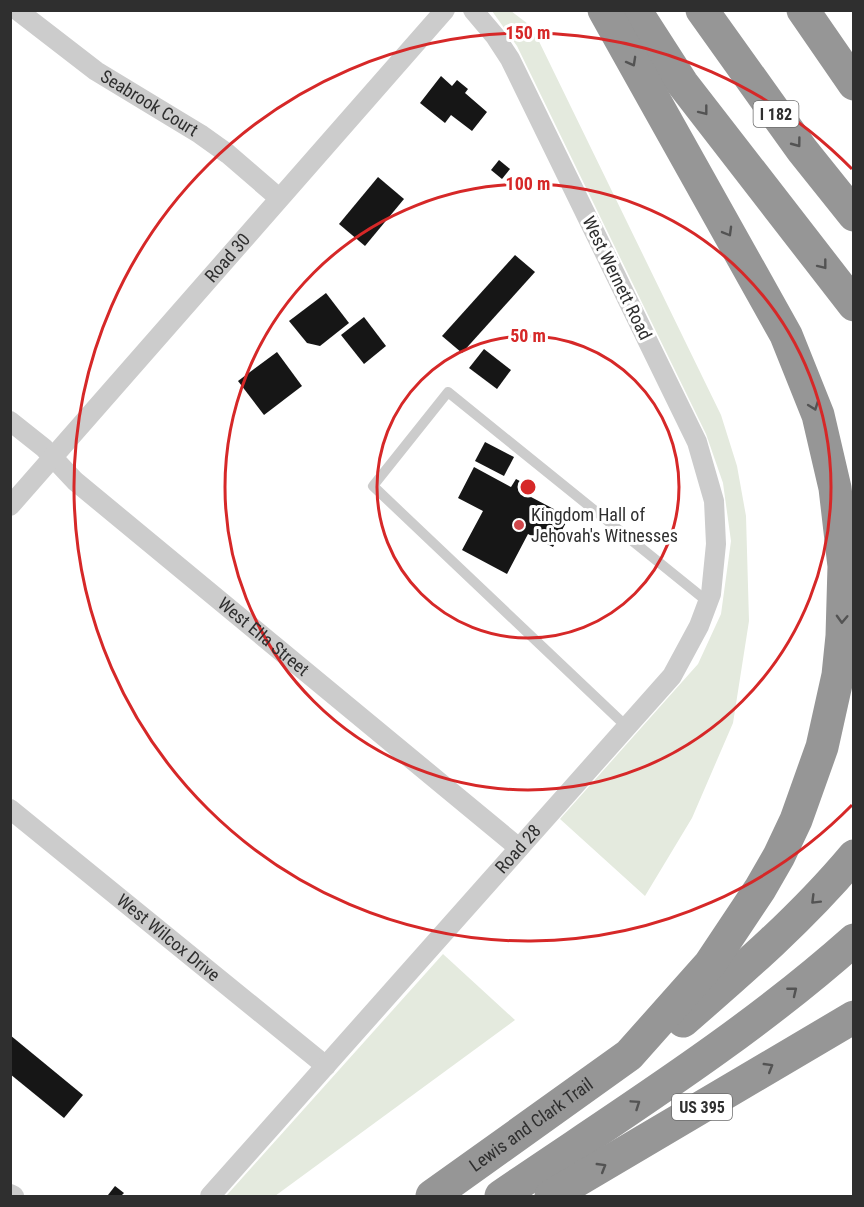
<svg xmlns="http://www.w3.org/2000/svg" width="864" height="1207" font-family="'Roboto Condensed',sans-serif">
	<style>
		.green { fill: #e4eade }
		.building { fill: #161616 }
		.lines { fill: none; stroke-linecap: round; stroke-linejoin: round }
		.lane { stroke: #ccc; stroke-width: 10 }
		.street { stroke: #ccc; stroke-width: 20 }
		.highway { stroke: #969696; stroke-width: 33 }
		.oneway { stroke: #535353 }
		.ring { fill: none; stroke: #d62828; stroke-width: 3 }
		.poi-dot { fill: #d0474b; stroke: #fff; stroke-width: 2 }
		.labels { text-anchor: middle; stroke-width: 6; stroke-linejoin: round; paint-order: stroke }
		.shield { fill: #fff; stroke: #6d6d6d; stroke-width: 1.5 }
		.shield-label { font-size: 16px; font-weight: bold; fill: #2f2f2f }
		.street-label { font-size: 18px; fill: #2f2f2f; stroke: #fff }
		.poi-label { font-size: 18px; fill: #2f2f2f; stroke: #fff; text-anchor: start }
		.centre { fill: #d62828; stroke: #fff; stroke-width: 3 }
		.ring-label { font-size: 18px; text-anchor: middle; font-weight: bold; fill: #d62828; stroke: #fff; stroke-width: 6; stroke-linejoin: round; paint-order: stroke }
	</style>
	<rect width="100%" height="100%" fill="#fff"/>
	<g class="green">
		<path d="M 492,11 L 511,11 L 532,27 L 721,415 L 737,466 L 746,516 L 749,621 L 733,723 L 692,818 L 645,896 L 560,819 L 698,664 L 721,614 L 731,541 L 723,483 L 706,434 L 517,46 Z"/>
		<path d="M 443,954 L 515,1020 L 275,1196 L 226,1196 Z"/>
	</g>
	<g class="building">
		<path d="M 441,76 L 452,86 L 457,80 L 468,89 L 465,93 L 487,112 L 472,131 L 451,115 L 445,123 L 420,103 Z"/>
		<path d="M 499,160 L 510,169 L 502,179 L 491,170 Z"/>
		<path d="M 378,177 L 404,199 L 365,246 L 339,224 Z"/>
		<path d="M 515,255 L 535,272 L 462,353 L 442,336 Z"/>
		<path d="M 326,293 L 349,323 L 320,346 L 307,343 L 289,321 Z"/>
		<path d="M 364,317 L 386,346 L 364,364 L 341,335 Z"/>
		<path d="M 484,349 L 511,370 L 497,389 L 469,368 Z"/>
		<path d="M 277,352 L 302,386 L 264,415 L 238,381 Z"/>
		<path d="M 485,442 L 514,457 L 504,476 L 475,461 Z"/>
		<path d="M 474,467 L 511,487 L 516,479 L 535,489 L 531,497 L 569,517 L 553,547 L 528,534 L 507,574 L 462,550 L 483,511 L 458,498 Z"/>
		<path d="M 10,1035 L 83,1095 L 64,1118 L 10,1074 Z"/>
		<path d="M 115,1186 L 124,1193 L 121,1196 L 111,1196 L 108,1195 Z"/>
	</g>
	<g class="lines">
		<path class="lane" d="M 627,727 L 373,486 L 448,392 L 708,602"/>
		<g class="street">
			<path id="s1" d="M 17,10 L 96,71 L 200,134 L 228,154 L 279,198"/>
			<path id="s2" d="M 10,421 L 44,448 L 75,481 L 519,848"/>
			<path id="s3" d="M 10,506 L 445,10"/>
			<path id="s4" d="M 10,809 L 326,1066"/>
			<path d="M 10,1194 L 14,1196"/>
			<path id="s5" d="M 210,1196 L 672,676 L 699,626 L 711,594 L 716,544 L 714,501 L 697,442 L 510,59 L 495,36 L 473,10"/>
		</g>
		<g class="highway">
			<path d="M 635,10 L 682,83 L 854,305"/>
			<path d="M 702,10 L 802,150 L 854,215"/>
			<path d="M 803,10 L 854,84"/>
			<path d="M 683,1021 C 743,969 803,917 854,856"/>
			<path id="s6" d="M 432,1196 L 629,1055 L 710,964 L 760,889 L 779,856 L 796,820 L 822,747 L 838,675 L 842,636 L 844,566 L 835,488 L 818,415 L 786,335 L 604,10"/>
			<path d="M 501,1196 C 621,1114 745,1037 854,940"/>
			<path d="M 551,1196 L 854,1017"/>
		</g>
	</g>
	<defs><path id="oneway-chevron" d="M-2-3.5L2.5 0L-2 3.5" fill="none" stroke-width="1.6" stroke-linecap="round" stroke-linejoin="round" transform="scale(1.5)"/></defs>
	<g class="oneway">
		<use href="#oneway-chevron" transform="translate(632 62) rotate(61)"/>
		<use href="#oneway-chevron" transform="translate(704 111) rotate(52)"/>
		<use href="#oneway-chevron" transform="translate(797 143) rotate(53)"/>
		<use href="#oneway-chevron" transform="translate(728 232) rotate(60)"/>
		<use href="#oneway-chevron" transform="translate(823 265) rotate(52)"/>
		<use href="#oneway-chevron" transform="translate(814 406) rotate(70)"/>
		<use href="#oneway-chevron" transform="translate(842 619) rotate(92)"/>
		<use href="#oneway-chevron" transform="translate(815 900) rotate(135)"/>
		<use href="#oneway-chevron" transform="translate(793 991) rotate(-39)"/>
		<use href="#oneway-chevron" transform="translate(769 1067) rotate(-31)"/>
		<use href="#oneway-chevron" transform="translate(636 1104) rotate(-34)"/>
		<use href="#oneway-chevron" transform="translate(602 1167) rotate(-31)"/>
	</g>
	<g class="ring">
		<circle cx="528" cy="487" r="151"/>
		<circle cx="528" cy="487" r="303"/>
		<path d="M852 805A454 454 0 1 1 852 169"/>
	</g>
	<circle class="poi-dot" cx="519" cy="525" r="6"/>
	<g class="labels">
		<g class="shield">
			<rect x="753.5" y="101" width="45" height="26" rx="4.5"/>
			<rect x="672" y="1094" width="60" height="26" rx="4.5"/>
		</g>
		<g class="shield-label">
			<text x="776" y="120">I 182</text>
			<text x="702" y="1113">US 395</text>
		</g>
		<g class="street-label">
			<text dy="6" stroke="none"><textPath href="#s1" startOffset="162">Seabrook Court</textPath></text>
			<text dy="6" stroke="none"><textPath href="#s3" startOffset="330">Road 30</textPath></text>
			<text transform="translate(617 278) rotate(64)" y="6">West Wernett Road</text>
			<text dy="6" stroke="none"><textPath href="#s2" startOffset="333">West Ella Street</textPath></text>
			<text dy="6" stroke="none"><textPath href="#s5" startOffset="464">Road 28</textPath></text>
			<text dy="6" stroke="none"><textPath href="#s4" startOffset="204">West Wilcox Drive</textPath></text>
			<text dy="6" stroke="none"><textPath href="#s6" startOffset="122">Lewis and Clark Trail</textPath></text>
		</g>
		<g class="poi-label">
			<text x="531" y="521">Kingdom Hall of<tspan x="531" dy="21">Jehovah's Witnesses</tspan></text>
		</g>
	</g>
	<circle cx="528" cy="487" r="9" class="centre"/>
	<g class="ring-label">
		<text x="528" y="39">150 m</text>
		<text x="528" y="190">100 m</text>
		<text x="528" y="342">50 m</text>
	</g>
	<rect width="864" height="1207" fill="none" stroke="#2f2f2f" stroke-width="24"/>
</svg>
